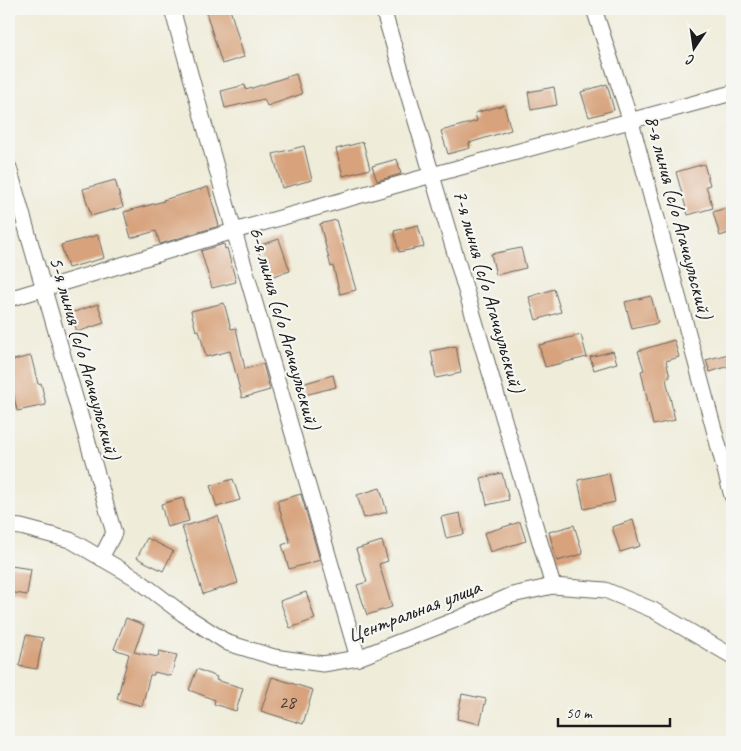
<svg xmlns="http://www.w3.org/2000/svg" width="741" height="751" font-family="Caveat,sans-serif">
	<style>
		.building { fill: #d7a27c }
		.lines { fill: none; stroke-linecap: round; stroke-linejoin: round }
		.minor-casing { stroke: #66655e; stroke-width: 17 }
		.minor { stroke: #fff; stroke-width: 15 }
		.labels { text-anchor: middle; stroke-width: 4.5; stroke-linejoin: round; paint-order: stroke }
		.number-label { font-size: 19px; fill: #4b3e34 }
		.street-label { font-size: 21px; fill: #1c1c1c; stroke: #f6f6f2 }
	</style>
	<rect width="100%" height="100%" fill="#f6f6f2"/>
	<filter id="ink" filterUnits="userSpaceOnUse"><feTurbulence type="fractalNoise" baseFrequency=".02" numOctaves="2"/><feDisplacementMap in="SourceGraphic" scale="10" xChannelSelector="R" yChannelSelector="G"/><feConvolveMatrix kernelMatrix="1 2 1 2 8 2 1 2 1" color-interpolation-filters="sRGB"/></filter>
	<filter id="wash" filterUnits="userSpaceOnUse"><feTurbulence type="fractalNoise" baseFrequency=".0096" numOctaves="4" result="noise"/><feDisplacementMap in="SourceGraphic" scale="20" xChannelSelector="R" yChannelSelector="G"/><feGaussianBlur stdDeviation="1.12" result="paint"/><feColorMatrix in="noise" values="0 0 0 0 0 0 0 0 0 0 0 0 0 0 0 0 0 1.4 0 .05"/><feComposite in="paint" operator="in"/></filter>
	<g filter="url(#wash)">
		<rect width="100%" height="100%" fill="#efecd9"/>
		<g id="blocks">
			<g class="building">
				<path d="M 205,9 L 230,9 L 244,57 L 222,64 Z"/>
				<path d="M 296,74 L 302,94 L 267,106 L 264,99 L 225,108 L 221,91 L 245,85 L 246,90 Z"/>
				<path d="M 607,84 L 614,110 L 589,117 L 581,92 Z"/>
				<path d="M 554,87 L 557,105 L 531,110 L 528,92 Z"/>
				<path d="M 504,105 L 511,130 L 469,143 L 470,148 L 448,154 L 441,131 L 477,121 L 475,113 Z"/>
				<path d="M 363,142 L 370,169 L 343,176 L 336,149 Z"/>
				<path d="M 304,146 L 312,180 L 282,188 L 273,154 Z"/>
				<path d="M 397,159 L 401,174 L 377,181 L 372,166 Z"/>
				<path d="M 704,164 L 710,185 L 706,186 L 713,208 L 688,215 L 676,172 Z"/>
				<path d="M 115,180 L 123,207 L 91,216 L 83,189 Z"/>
				<path d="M 208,187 L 219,226 L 160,244 L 156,231 L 131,238 L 124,212 L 164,201 L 163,200 Z"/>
				<path d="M 732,206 L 732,232 L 720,236 L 713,212 Z"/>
				<path d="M 336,220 L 356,290 L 340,294 L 333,266 L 331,267 L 320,224 Z"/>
				<path d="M 418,225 L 424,247 L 399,252 L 394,231 Z"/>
				<path d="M 98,235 L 104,258 L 68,268 L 61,245 Z"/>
				<path d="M 279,239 L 290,271 L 267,278 L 257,246 Z"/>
				<path d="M 224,244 L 225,249 L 227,248 L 236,282 L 212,288 L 201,251 Z"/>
				<path d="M 521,248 L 526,268 L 496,275 L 491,254 Z"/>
				<path d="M 554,289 L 561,312 L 536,320 L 529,297 Z"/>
				<path d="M 651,296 L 658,323 L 632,329 L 625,302 Z"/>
				<path d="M 224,303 L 231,329 L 236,328 L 245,369 L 263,364 L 270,390 L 242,398 L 230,351 L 206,357 L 199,330 L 196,331 L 191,311 Z"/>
				<path d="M 98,304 L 104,323 L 77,332 L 71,313 Z"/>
				<path d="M 581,335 L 587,357 L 545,367 L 539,345 Z"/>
				<path d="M 674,340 L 679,357 L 666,361 L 670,377 L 666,379 L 675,420 L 653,425 L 641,371 L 644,370 L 638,351 Z"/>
				<path d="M 456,346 L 461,373 L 436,378 L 431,351 Z"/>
				<path d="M 613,351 L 617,363 L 594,370 L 590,357 Z"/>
				<path d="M 732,353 L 732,365 L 710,372 L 706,360 Z"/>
				<path d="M 31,356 L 38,384 L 41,383 L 46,405 L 17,411 L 11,382 L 9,383 L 9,361 Z"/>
				<path d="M 333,375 L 336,387 L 305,395 L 302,384 Z"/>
				<path d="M 502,473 L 509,500 L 487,505 L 481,478 Z"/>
				<path d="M 609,473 L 615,502 L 584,509 L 578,480 Z"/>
				<path d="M 233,479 L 240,500 L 217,507 L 210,486 Z"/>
				<path d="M 380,488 L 387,512 L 364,518 L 357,495 Z"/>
				<path d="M 301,494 L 320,560 L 289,569 L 282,545 L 290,542 L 277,501 Z"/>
				<path d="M 183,498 L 189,521 L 167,527 L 161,504 Z"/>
				<path d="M 460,513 L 464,534 L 446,538 L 441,517 Z"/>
				<path d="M 218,516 L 238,583 L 203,594 L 182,527 Z"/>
				<path d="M 633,520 L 640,546 L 620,552 L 612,527 Z"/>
				<path d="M 520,522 L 526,541 L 490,552 L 484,533 Z"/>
				<path d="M 574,525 L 583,554 L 557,561 L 549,532 Z"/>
				<path d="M 147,538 L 173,551 L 163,571 L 137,558 Z"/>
				<path d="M 382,541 L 388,561 L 379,564 L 392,607 L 367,615 L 357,585 L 367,582 L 356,549 Z"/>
				<path d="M 11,566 L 31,569 L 27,595 L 9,592 Z"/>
				<path d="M 306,592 L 315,619 L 290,628 L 280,601 Z"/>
				<path d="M 126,618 L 144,625 L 134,652 L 158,657 L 159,651 L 177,655 L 171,676 L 154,672 L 154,675 L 150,675 L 142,706 L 117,699 L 129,654 L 114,649 Z"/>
				<path d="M 26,635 L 43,638 L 37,669 L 19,666 Z"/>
				<path d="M 197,669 L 217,677 L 216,680 L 243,688 L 236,711 L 214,704 L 215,700 L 189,690 Z"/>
				<path d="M 272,677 L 313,690 L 303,724 L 261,711 Z"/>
				<path d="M 462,694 L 486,699 L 480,724 L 457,719 Z"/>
			</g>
		</g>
	</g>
	<g filter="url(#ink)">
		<use href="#blocks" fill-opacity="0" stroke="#66655e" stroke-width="1"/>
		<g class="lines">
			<g class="minor-casing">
				<g id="minor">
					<path d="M 172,9 L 234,231 L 358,658"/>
					<path d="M 383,9 L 553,586"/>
					<path d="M 594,9 L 631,122 L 732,496"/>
					<path d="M 9,168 L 114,533 L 101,558"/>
					<path d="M 9,299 L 234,231 L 432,175 L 732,93"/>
					<path d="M 9,526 L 21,527 L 70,540 L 134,577 L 183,614 L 228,643 L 274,657 L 323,664 L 358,658 L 455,620 L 512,595 L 553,586 L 605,590 L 653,610 L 732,656"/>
				</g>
			</g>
			<use href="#minor" class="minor"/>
		</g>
	</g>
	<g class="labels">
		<g class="number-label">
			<text x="287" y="708">28</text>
		</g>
		<g class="street-label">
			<text transform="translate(679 217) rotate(75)" y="7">8-я линия (с/о Агачаульский)</text>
			<text transform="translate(489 291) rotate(74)" y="7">7-я линия (с/о Агачаульский)</text>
			<text transform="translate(285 328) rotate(74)" y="7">6-я линия (с/о Агачаульский)</text>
			<text transform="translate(85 358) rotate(74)" y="7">5-я линия (с/о Агачаульский)</text>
			<text transform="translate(414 611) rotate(-21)" y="7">Центральная улица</text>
		</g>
	</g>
	<rect width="741" height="751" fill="none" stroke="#f6f6f2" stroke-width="30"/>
	<g transform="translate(694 48) rotate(193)" stroke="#f6f6f2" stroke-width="4" paint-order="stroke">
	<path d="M0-4L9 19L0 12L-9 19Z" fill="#1c1c1c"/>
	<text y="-8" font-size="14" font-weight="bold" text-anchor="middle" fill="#1c1c1c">С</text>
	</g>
	<path d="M558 718v8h112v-8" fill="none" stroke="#1c1c1c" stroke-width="2.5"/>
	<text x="566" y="718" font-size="15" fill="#1c1c1c" stroke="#f6f6f2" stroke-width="4" paint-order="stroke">50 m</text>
</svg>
